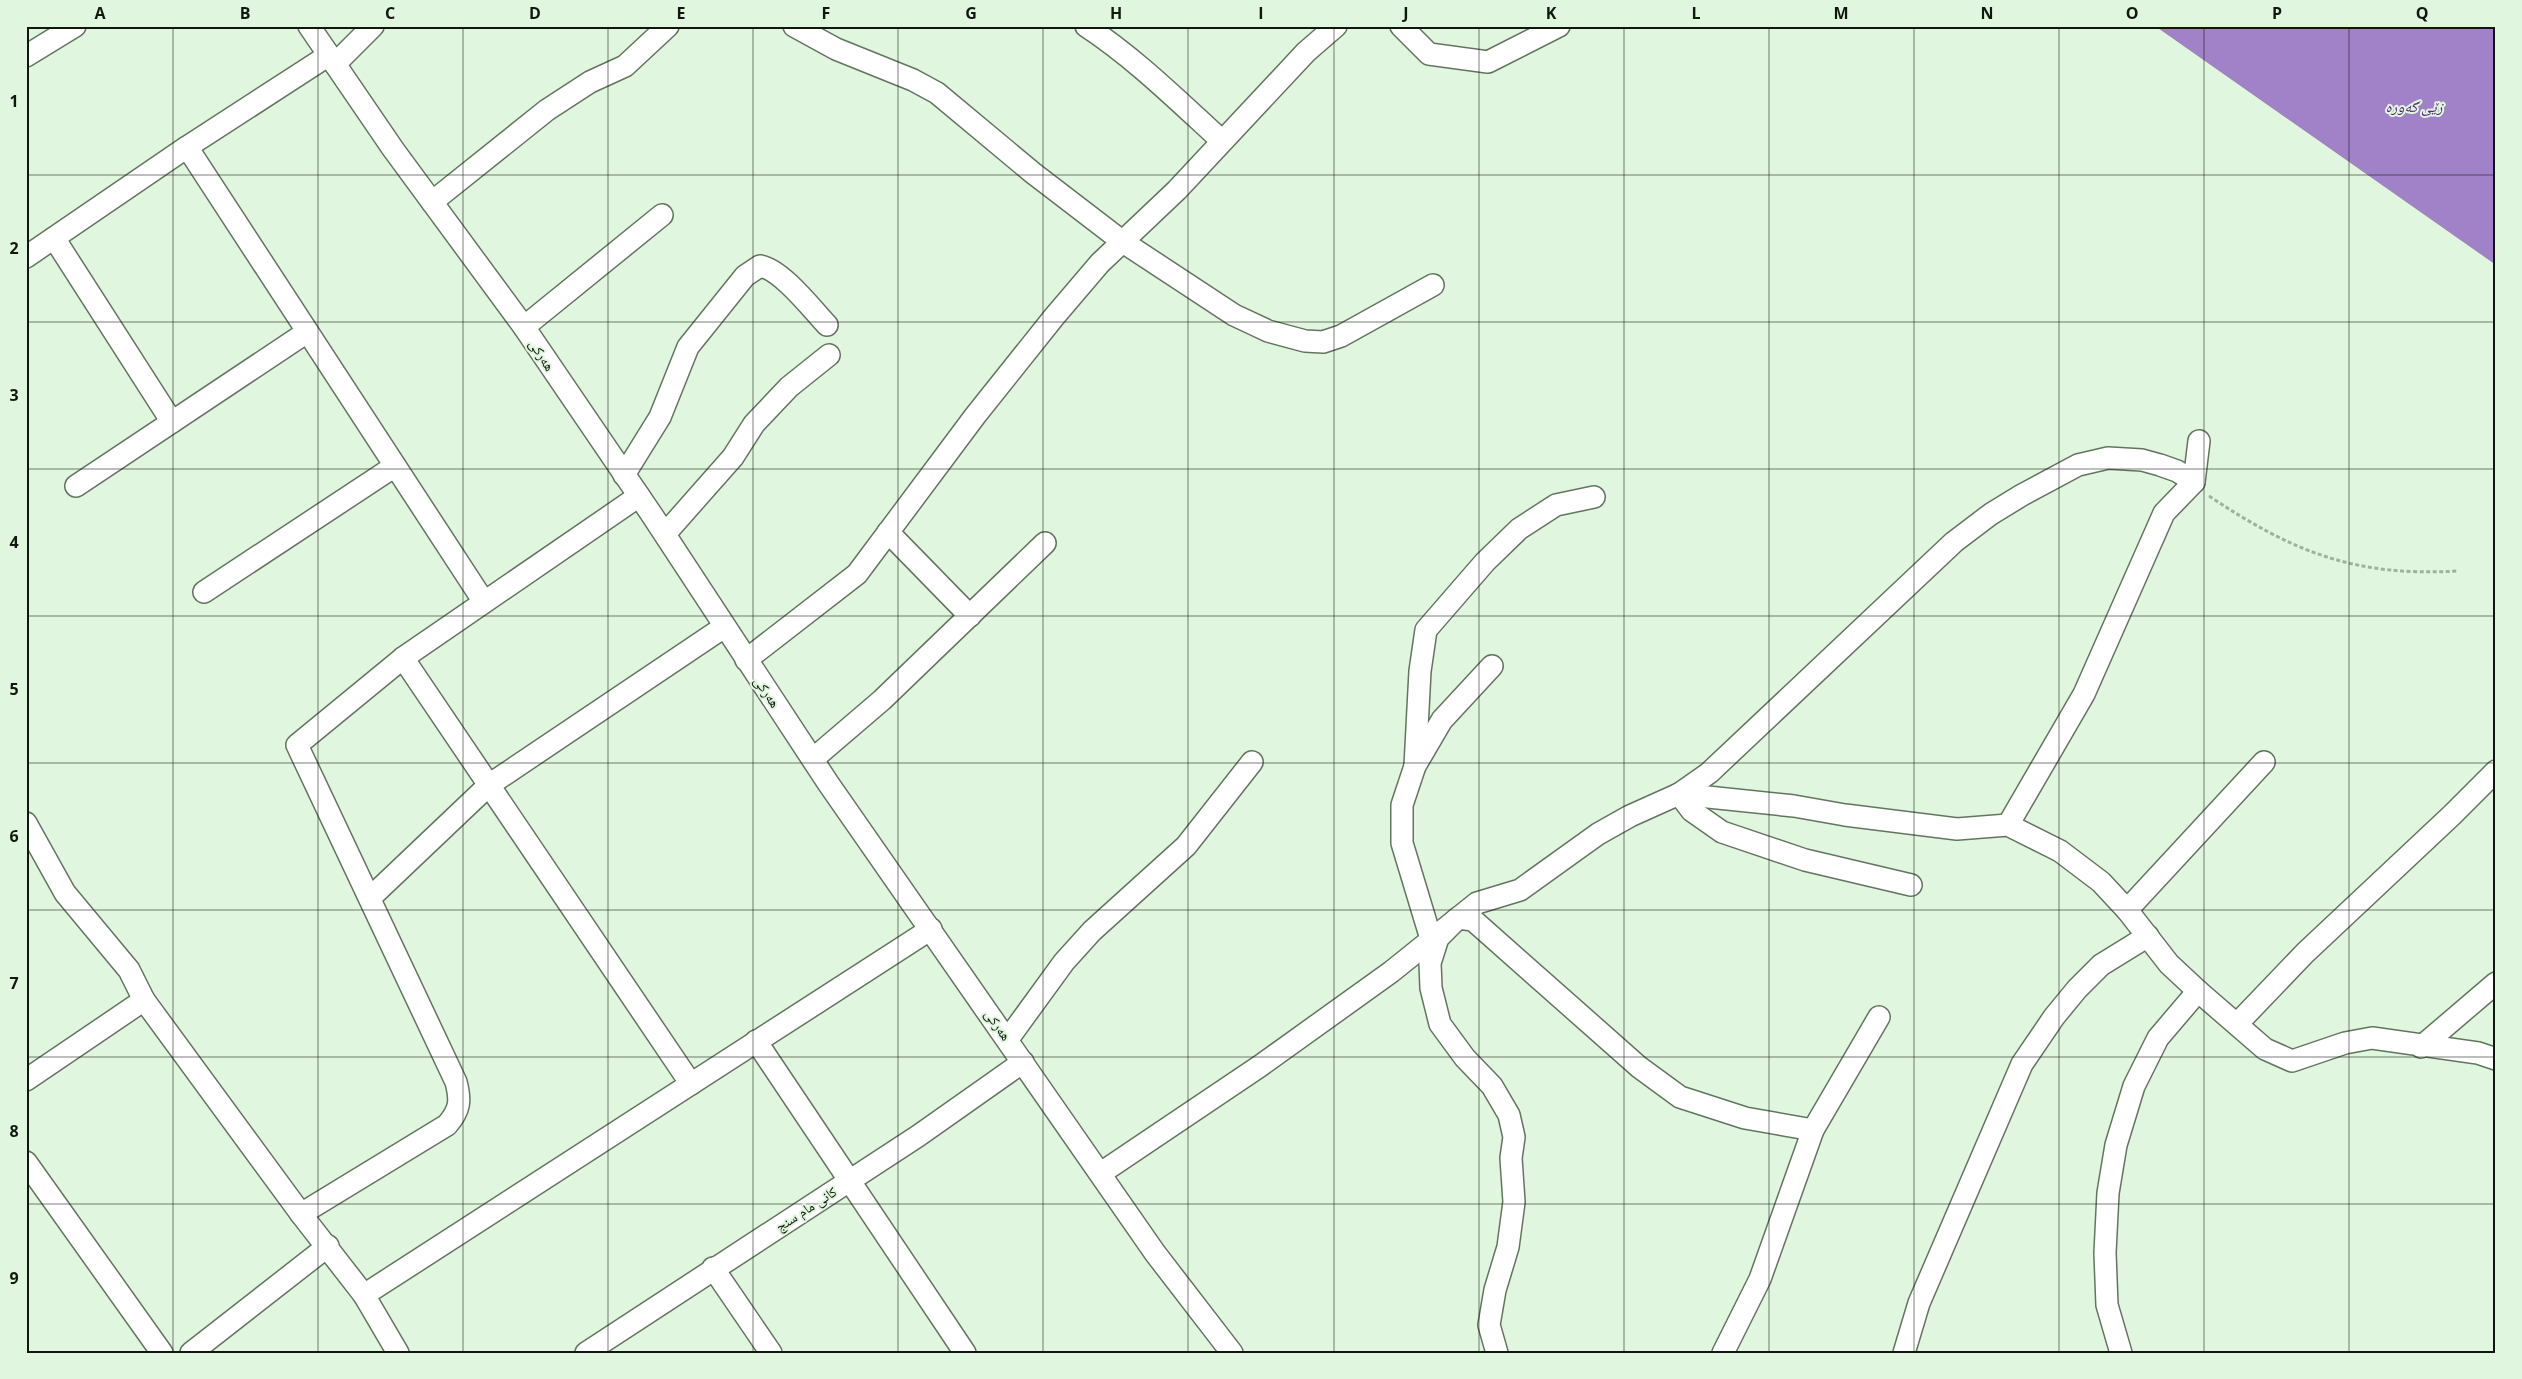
<svg xmlns="http://www.w3.org/2000/svg" width="2522" height="1379" font-family="'Open Sans','Noto Naskh Arabic',sans-serif">
	<style>
		.water { fill: #a181c7 }
		.lines { fill: none; stroke-linecap: round; stroke-linejoin: round }
		.minor-casing { stroke: #637560; stroke-width: 24 }
		.path { stroke: #a0b19d; stroke-width: 3; stroke-dasharray: 4 2.5; stroke-linecap: butt }
		.minor { stroke: #fff; stroke-width: 21 }
		.grid { fill: none; stroke: #10170e; stroke-width: 1; stroke-opacity: 0.55 }
		.labels { text-anchor: middle; stroke-width: 4; stroke-linejoin: round; paint-order: stroke }
		.street-label { font-size: 14px; fill: #10170e; stroke: #e1f6de }
		.water-label { font-size: 15px; font-style: italic; fill: #502578; stroke: #e1f6de }
		.neatline { fill: none; stroke: #10170e; stroke-width: 2 }
		.grid-label { font-size: 16px; text-anchor: middle; font-weight: bold; fill: #10170e }
	</style>
	<rect width="100%" height="100%" fill="#e1f6de"/>
	<path class="water" d="M 2155,26 L 2496,26 L 2496,265 Z"/>
	<g class="lines">
		<g class="minor-casing">
			<g id="minor">
				<path d="M 309,26 L 393,149 L 524,327 L 652,515 L 828,783 L 1155,1253 L 1232,1353"/>
				<path d="M 794,26 L 836,49 L 913,80 L 937,93 L 1033,173 L 1123,242 L 1234,315 L 1268,331 L 1305,341 L 1323,342 L 1341,336 L 1433,285"/>
				<path d="M 1086,26 C 1136,59 1178,101 1222,141"/>
				<path d="M 1401,26 L 1429,54 L 1488,62 L 1559,26"/>
				<path d="M 26,56 L 75,26"/>
				<path d="M 335,64 L 373,26"/>
				<path d="M 187,147 L 484,602"/>
				<path d="M 432,202 L 547,110 L 590,82 L 625,66 L 668,26"/>
				<path d="M 54,238 L 172,422"/>
				<path d="M 26,257 L 187,147 L 329,55"/>
				<path d="M 524,327 L 662,215"/>
				<path d="M 624,475 L 660,417 L 688,347 L 745,276 L 760,266 C 781,269 812,309 827,325"/>
				<path d="M 76,486 L 307,332"/>
				<path d="M 888,532 L 970,616"/>
				<path d="M 665,534 L 733,457 L 754,424 L 789,387 L 829,355"/>
				<path d="M 204,592 L 395,466"/>
				<path d="M 403,658 L 691,1084"/>
				<path d="M 746,660 L 857,574 L 975,416 L 1054,317 L 1100,263 L 1177,190 L 1306,52 L 1336,26"/>
				<path d="M 813,759 L 882,700 L 1045,543"/>
				<path d="M 1415,766 L 1420,671 L 1426,630 L 1485,562 L 1519,529 L 1556,505 L 1594,497"/>
				<path d="M 1679,794 L 1794,806 L 1845,815 L 1957,829 L 2008,825 L 2060,851 L 2101,882 L 2127,910 L 2169,964 L 2198,991 L 2265,1049 L 2292,1061 L 2345,1043 L 2372,1038 L 2478,1053 L 2496,1059"/>
				<path d="M 1679,794 L 1692,811 L 1722,832 L 1805,860 L 1911,885"/>
				<path d="M 26,823 L 65,893 L 129,970 L 144,1000 L 301,1214 L 364,1295 L 398,1353"/>
				<path d="M 2008,825 L 2084,694 L 2164,513 L 2194,482 L 2199,441"/>
				<path d="M 370,898 L 489,785 L 724,627"/>
				<path d="M 2127,910 L 2264,762"/>
				<path d="M 1431,939 L 1402,843 L 1402,805 L 1415,766 L 1442,720 L 1492,666"/>
				<path d="M 2237,1024 L 2305,953 L 2452,815 L 2496,771"/>
				<path d="M 1008,1039 L 1064,962 L 1092,931 L 1186,846 L 1252,762"/>
				<path d="M 756,1041 L 965,1353"/>
				<path d="M 2421,1047 L 2496,983"/>
				<path d="M 26,1080 L 144,1000"/>
				<path d="M 26,1162 L 162,1353"/>
				<path d="M 1101,1173 L 1260,1066 L 1391,972 L 1477,903 L 1520,890 L 1598,834 L 1630,816 L 1679,794 L 1709,773 L 1954,542 L 1991,514 L 2022,495 L 2078,465 L 2108,458 L 2142,460 L 2160,465 L 2177,471 L 2194,482"/>
				<path d="M 301,1214 L 447,1125 C 460,1110 461,1101 456,1082 L 297,745 L 403,658 L 639,496"/>
				<path d="M 713,1268 L 771,1353"/>
				<path d="M 364,1295 L 931,929"/>
				<path d="M 191,1353 L 328,1246"/>
				<path d="M 586,1353 L 918,1136 L 1023,1062"/>
				<path d="M 1497,1353 L 1489,1325 L 1495,1290 L 1508,1247 L 1514,1202 L 1511,1158 L 1514,1137 L 1509,1115 L 1492,1086 L 1465,1058 L 1440,1024 L 1431,988 L 1430,963 L 1438,938 L 1458,918 L 1473,920 L 1639,1067 L 1680,1097 L 1745,1118 L 1813,1130"/>
				<path d="M 1723,1353 L 1760,1279 L 1813,1130 L 1879,1017"/>
				<path d="M 1904,1353 L 1919,1303 L 2022,1064 L 2054,1017 L 2077,989 L 2101,965 L 2148,936"/>
				<path d="M 2121,1353 L 2107,1305 L 2105,1253 L 2108,1193 L 2116,1145 L 2134,1086 L 2158,1038 L 2198,991"/>
			</g>
		</g>
		<path class="path" d="M 2209,496 C 2293,552 2355,577 2457,571"/>
		<use href="#minor" class="minor"/>
	</g>
	<path class="grid" d="M 173,26 L 173,1353M 318,26 L 318,1353M 463,26 L 463,1353M 608,26 L 608,1353M 753,26 L 753,1353M 898,26 L 898,1353M 1043,26 L 1043,1353M 1188,26 L 1188,1353M 1334,26 L 1334,1353M 1479,26 L 1479,1353M 1624,26 L 1624,1353M 1769,26 L 1769,1353M 1914,26 L 1914,1353M 2059,26 L 2059,1353M 2204,26 L 2204,1353M 2349,26 L 2349,1353M 26,175 L 2496,175M 26,322 L 2496,322M 26,469 L 2496,469M 26,616 L 2496,616M 26,763 L 2496,763M 26,910 L 2496,910M 26,1057 L 2496,1057M 26,1204 L 2496,1204"/>
	<g class="labels">
		<g class="street-label">
			<text transform="translate(542 355) rotate(57)" y="5">هەرکی</text>
			<text transform="translate(767 692) rotate(56)" y="5">هەرکی</text>
			<text transform="translate(998 1025) rotate(55)" y="5">هەرکی</text>
			<text transform="translate(806 1209) rotate(-33)" y="5">کانی مام سنج</text>
		</g>
		<g class="water-label">
			<text x="2414" y="112">زێی گەورە</text>
		</g>
	</g>
	<rect width="2522" height="1379" fill="none" stroke="#e1f6de" stroke-width="55"/>
	<rect x="28" y="28" width="2466" height="1324" class="neatline"/>
	<g class="grid-label">
		<text x="100" y="19">A</text>
		<text x="245" y="19">B</text>
		<text x="390" y="19">C</text>
		<text x="535" y="19">D</text>
		<text x="681" y="19">E</text>
		<text x="826" y="19">F</text>
		<text x="971" y="19">G</text>
		<text x="1116" y="19">H</text>
		<text x="1261" y="19">I</text>
		<text x="1406" y="19">J</text>
		<text x="1551" y="19">K</text>
		<text x="1696" y="19">L</text>
		<text x="1841" y="19">M</text>
		<text x="1987" y="19">N</text>
		<text x="2132" y="19">O</text>
		<text x="2277" y="19">P</text>
		<text x="2422" y="19">Q</text>
		<text x="14" y="107">1</text>
		<text x="14" y="254">2</text>
		<text x="14" y="401">3</text>
		<text x="14" y="548">4</text>
		<text x="14" y="695">5</text>
		<text x="14" y="842">6</text>
		<text x="14" y="989">7</text>
		<text x="14" y="1137">8</text>
		<text x="14" y="1284">9</text>
	</g>
</svg>
